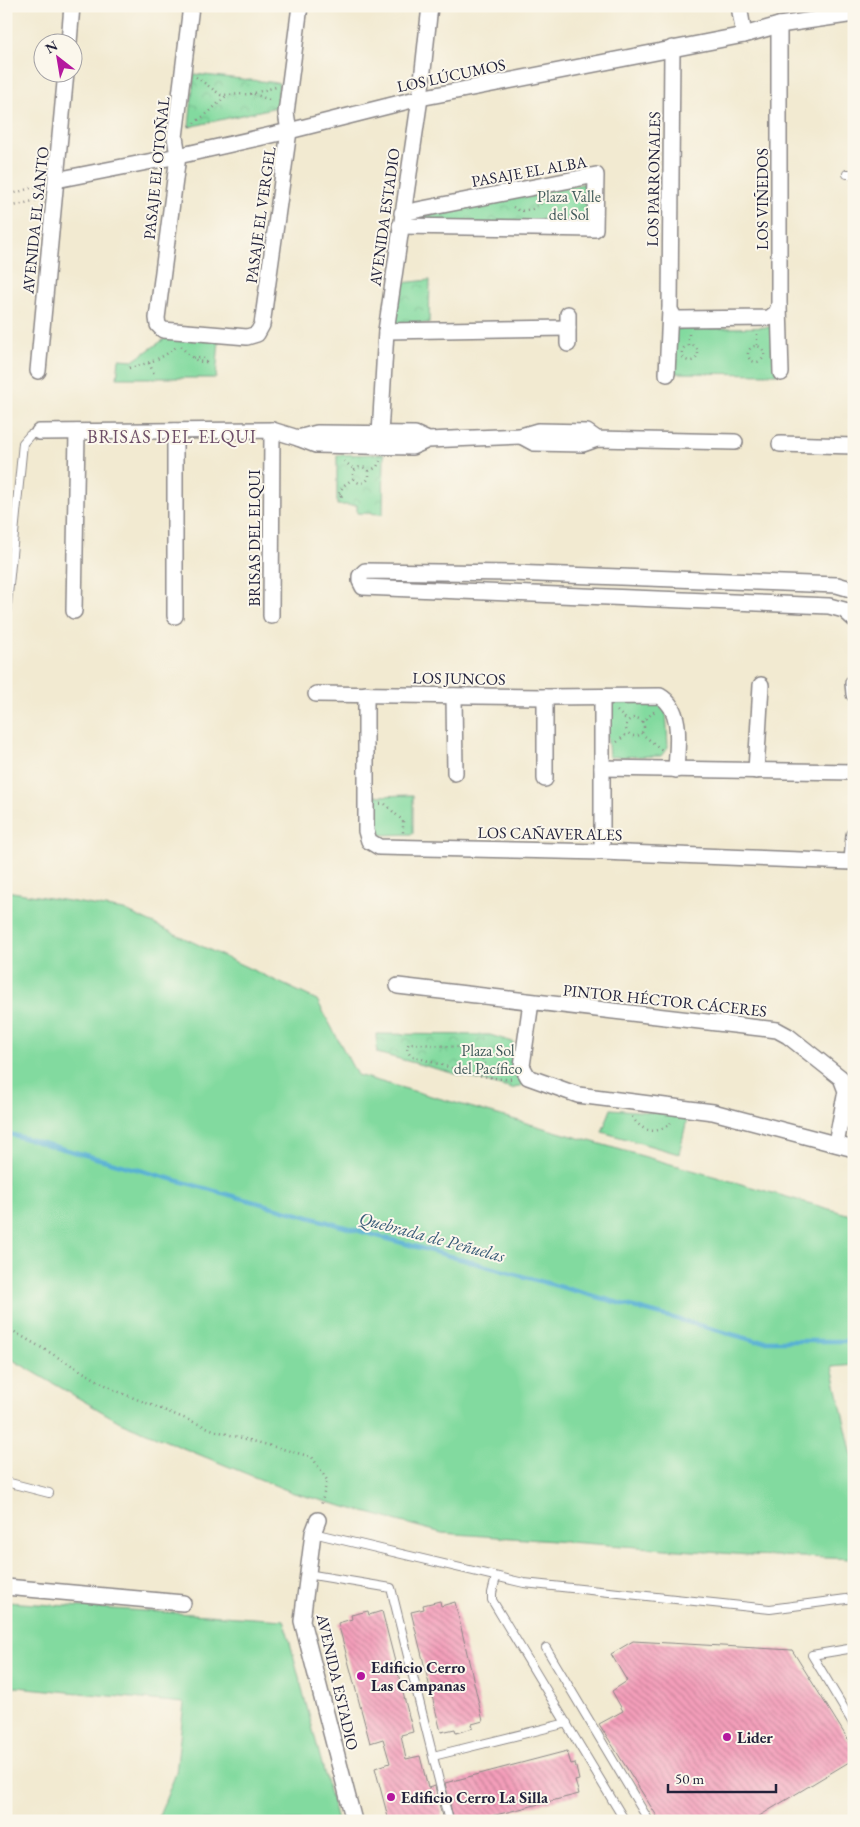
<svg xmlns="http://www.w3.org/2000/svg" width="860" height="1827" font-family="'EB Garamond',serif">
	<style>
		.grass { fill: #82da9f; stroke: #527e6d }
		.park { fill: url(#park-crowns); stroke: #527e6d }
		.lines { fill: none; stroke-linecap: round; stroke-linejoin: round }
		.stream { stroke: #56b0d4; stroke-width: 4.5 }
		.building { fill: url(#building-back-hatch) }
		.lane-casing { stroke: #8a8686; stroke-width: 10 }
		.street-casing { stroke: #8a8686; stroke-width: 18 }
		.path { stroke: #8a8686; stroke-width: 2.5; stroke-dasharray: 1 4; stroke-linecap: butt }
		.lane { stroke: #fff; stroke-width: 8 }
		.street { stroke: #fff; stroke-width: 15 }
		.poi-dot { fill: #b5179e; stroke: #fbf7ec; stroke-width: 2 }
		.labels { text-anchor: middle; stroke-width: 4; stroke-linejoin: round; paint-order: stroke }
		.street-label { font-size: 16px; fill: #22223b; stroke: #fbf7ec }
		.park-label { font-size: 16px; fill: #3f5959; stroke: #fbf7ec }
		.poi-label { font-size: 16px; font-weight: bold; fill: #22223b; stroke: #fbf7ec; text-anchor: start }
		.neighbourhood-label { font-size: 18px; letter-spacing: 1px; fill: #6c4d67; stroke: #fbf7ec }
		.water-label { font-size: 18px; font-style: italic; fill: #375b78; stroke: #fbf7ec }
	</style>
	<defs>
		<pattern id="park-crowns" width="20" height="18" patternUnits="userSpaceOnUse" patternTransform="scale(1.25)"><rect width="20" height="18" fill="#82da9f"/><path d="M2 6a3 3 0 1 1 6 0M12 15a3 3 0 1 1 6 0" fill="none" stroke="#70bb8a"/></pattern>
		<pattern id="building-back-hatch" width="6" height="6" patternUnits="userSpaceOnUse" patternTransform="scale(1.25)"><rect width="6" height="6" fill="#f49eba"/><path d="M-1 5l2 2M0 0l6 6M5-1l2 2" fill="none" stroke="#c58098"/></pattern>
	</defs>
	<rect width="100%" height="100%" fill="#fbf7ec"/>
	<filter id="ink" filterUnits="userSpaceOnUse"><feTurbulence type="fractalNoise" baseFrequency=".02" numOctaves="2"/><feDisplacementMap in="SourceGraphic" scale="10" xChannelSelector="R" yChannelSelector="G"/><feConvolveMatrix kernelMatrix="1 2 1 2 8 2 1 2 1" color-interpolation-filters="sRGB"/></filter>
	<filter id="wash" filterUnits="userSpaceOnUse"><feTurbulence type="fractalNoise" baseFrequency=".0096" numOctaves="4" result="noise"/><feDisplacementMap in="SourceGraphic" scale="20" xChannelSelector="R" yChannelSelector="G"/><feGaussianBlur stdDeviation="1.12" result="paint"/><feColorMatrix in="noise" values="0 0 0 0 0 0 0 0 0 0 0 0 0 0 0 0 0 1.4 0 .05"/><feComposite in="paint" operator="in"/></filter>
	<g filter="url(#wash)">
		<rect width="100%" height="100%" fill="#f2ead1"/>
		<g class="grass">
			<path d="M 777,327 L 777,374 L 673,373 L 674,329 Z"/>
			<path d="M 169,336 L 219,340 L 216,378 L 117,378 L 119,359 L 134,360 Z"/>
			<path d="M 611,701 L 659,702 L 666,708 L 668,747 L 661,756 L 609,757 L 605,706 Z"/>
			<path d="M 413,795 L 413,834 L 379,835 L 374,827 L 373,796 Z"/>
			<path d="M 6,891 L 124,910 L 317,1000 L 357,1075 L 854,1216 L 854,1365 L 832,1367 L 854,1464 L 854,1559 L 749,1555 L 442,1533 L 294,1493 L 183,1448 L 120,1422 L 6,1356 Z"/>
			<path d="M 611,1109 L 688,1115 L 679,1154 L 602,1132 Z"/>
			<path d="M 6,1602 L 284,1620 L 337,1821 L 157,1821 L 176,1773 L 184,1703 L 6,1686 Z"/>
		</g>
		<g class="park">
			<path d="M 194,74 L 279,83 L 277,107 L 189,127 Z"/>
			<path d="M 587,183 L 589,224 L 416,223 L 416,217 Z"/>
			<path d="M 430,280 L 429,323 L 394,326 L 401,283 Z"/>
			<path d="M 384,454 L 383,514 L 357,513 L 357,505 L 337,505 L 337,455 Z"/>
			<path d="M 376,1034 L 490,1035 L 513,1042 L 513,1068 L 523,1085 L 512,1089 L 377,1053 Z"/>
		</g>
		<g class="lines">
			<path class="stream" d="M 6,1133 L 756,1341 L 854,1341"/>
		</g>
		<g id="blocks">
			<g class="building">
				<path d="M 440,1601 L 441,1606 L 455,1602 L 483,1721 L 472,1724 L 473,1728 L 456,1733 L 455,1729 L 441,1732 L 411,1612 L 424,1609 L 423,1605 Z"/>
				<path d="M 368,1611 L 369,1615 L 382,1611 L 413,1732 L 401,1735 L 406,1759 L 420,1756 L 428,1788 L 435,1786 L 443,1821 L 389,1821 L 375,1768 L 390,1763 L 383,1739 L 370,1743 L 338,1623 L 352,1619 L 351,1615 Z"/>
				<path d="M 633,1641 L 792,1650 L 854,1749 L 854,1759 L 751,1821 L 660,1821 L 599,1724 L 623,1711 L 612,1691 L 627,1681 L 611,1654 Z"/>
				<path d="M 567,1751 L 571,1764 L 575,1763 L 579,1780 L 575,1781 L 579,1794 L 472,1821 L 454,1821 L 445,1783 Z"/>
			</g>
		</g>
	</g>
	<g filter="url(#ink)">
		<use href="#blocks" fill-opacity="0" stroke="#8a8686" stroke-width="1"/>
		<g class="lines">
			<g class="lane-casing">
				<g id="lane">
					<path d="M 847,174 L 854,174"/>
					<path d="M 6,615 L 23,443 L 30,435 L 39,432"/>
					<path d="M 6,1482 L 49,1493"/>
					<path d="M 313,1533 L 524,1583 L 770,1609 L 854,1598"/>
					<path d="M 307,1574 L 391,1588 L 449,1821"/>
					<path d="M 496,1577 L 492,1593 L 492,1600 L 625,1821"/>
					<path d="M 546,1648 L 649,1821"/>
					<path d="M 854,1648 L 812,1655 L 854,1725"/>
					<path d="M 433,1756 L 567,1723"/>
				</g>
			</g>
			<g class="street-casing">
				<g id="street">
					<path d="M 191,6 L 175,137 L 178,156 L 157,318 L 158,325 L 163,330 L 247,337 L 257,334 L 262,325 L 289,131 L 286,113 L 300,6"/>
					<path d="M 739,6 L 744,35"/>
					<path d="M 779,25 L 779,306 L 781,373"/>
					<path d="M 69,42 L 72,6"/>
					<path d="M 672,48 L 670,310 L 674,317 L 678,319 L 769,318 L 776,313 L 779,306"/>
					<path d="M 56,180 L 178,156 L 289,131 L 420,98 L 744,35 L 779,25 L 854,14"/>
					<path d="M 400,226 L 595,229 L 596,175 L 402,213"/>
					<path d="M 568,314 L 568,344"/>
					<path d="M 386,331 L 568,328"/>
					<path d="M 38,371 L 66,72"/>
					<path d="M 667,374 L 670,310"/>
					<path d="M 39,432 L 272,430 L 298,438"/>
					<path d="M 380,434 L 386,331 L 420,98 L 430,6"/>
					<path d="M 597,439 L 587,432 L 538,431 L 521,436 L 534,443 L 583,444 L 597,439 L 735,442"/>
					<path d="M 428,440 L 415,434 L 317,433 L 298,438 L 316,445 L 412,447 L 428,440 L 521,436"/>
					<path d="M 780,444 L 854,446"/>
					<path d="M 854,590 L 837,585 L 511,573 L 365,571 L 360,576 L 360,581 L 363,587 L 829,606 L 844,610 L 854,619"/>
					<path d="M 74,611 L 77,432"/>
					<path d="M 175,616 L 175,431"/>
					<path d="M 271,616 L 272,430"/>
					<path d="M 853,683 L 854,694"/>
					<path d="M 316,694 L 545,697 L 660,696 C 684,710 677,746 676,770"/>
					<path d="M 366,694 L 366,831 L 369,841 L 379,847 L 602,852 L 852,862 L 854,835"/>
					<path d="M 454,696 L 455,773"/>
					<path d="M 602,768 L 854,772"/>
					<path d="M 756,771 L 761,685"/>
					<path d="M 545,779 L 545,697"/>
					<path d="M 602,852 L 602,697"/>
					<path d="M 398,986 L 777,1030 L 788,1036 L 841,1078 L 846,1091 L 836,1144"/>
					<path d="M 531,1002 L 522,1066 L 528,1077 L 578,1095 L 713,1112 L 854,1149"/>
					<path d="M 843,1105 L 854,1124"/>
					<path d="M 318,1520 L 313,1533 L 302,1621 L 354,1821"/>
					<path d="M 6,1587 L 183,1603"/>
				</g>
			</g>
			<g class="path">
				<path d="M 196,77 L 221,95 L 250,94 L 276,87"/>
				<path d="M 254,94 L 272,101"/>
				<path d="M 190,126 L 208,113 L 226,96"/>
				<path d="M 6,196 L 40,185"/>
				<path d="M 513,207 L 520,211 L 532,209 L 547,200"/>
				<path d="M 6,208 L 41,199"/>
				<circle cx="690" cy="353" r="8"/>
				<path d="M 689,345 L 689,332"/>
				<path d="M 757,345 L 757,332"/>
				<circle cx="756" cy="354" r="8"/>
				<path d="M 181,346 C 187,354 196,363 206,362 L 205,359 L 191,357"/>
				<path d="M 149,363 L 155,376"/>
				<path d="M 129,368 C 147,364 164,358 177,346"/>
				<path d="M 344,461 L 355,470"/>
				<circle cx="361" cy="475" r="8"/>
				<path d="M 369,471 L 377,467 L 380,461"/>
				<path d="M 340,496 L 342,494 L 343,495 L 341,496 L 339,494 L 343,486 L 354,478"/>
				<path d="M 617,711 L 628,721"/>
				<circle cx="635" cy="727" r="9"/>
				<path d="M 642,722 L 656,710"/>
				<path d="M 641,733 L 663,751"/>
				<path d="M 617,742 L 628,733"/>
				<path d="M 380,804 L 385,804 L 403,821 L 403,833"/>
				<path d="M 491,1078 C 486,1065 482,1053 469,1048 L 409,1043 L 407,1047 L 408,1052 L 411,1056 C 431,1061 497,1084 513,1078"/>
				<path d="M 632,1117 C 644,1134 658,1135 673,1121"/>
				<path d="M 6,1327 L 114,1390 L 216,1431 L 312,1457 L 327,1480 L 321,1506"/>
			</g>
			<use href="#lane" class="lane"/>
			<use href="#street" class="street"/>
		</g>
	</g>
	<g class="poi-dot">
		<circle cx="361" cy="1676" r="5"/>
		<circle cx="727" cy="1737" r="5"/>
		<circle cx="391" cy="1797" r="5"/>
	</g>
	<g class="labels">
		<g class="street-label">
			<text transform="translate(451 75) rotate(-12)" y="6">LOS LÚCUMOS</text>
			<text transform="translate(156 168) rotate(-84)" y="6">PASAJE EL OTOÑAL</text>
			<text transform="translate(529 171) rotate(-10)" y="6">PASAJE EL ALBA</text>
			<text transform="translate(653 179) rotate(-89)" y="6">LOS PARRONALES</text>
			<text transform="translate(762 199) rotate(-90)" y="6">LOS VIÑEDOS</text>
			<text transform="translate(260 215) rotate(-82)" y="6">PASAJE EL VERGEL</text>
			<text transform="translate(384 217) rotate(-82)" y="6">AVENIDA ESTADIO</text>
			<text transform="translate(35 220) rotate(-84)" y="6">AVENIDA EL SANTO</text>
			<text transform="translate(254 538) rotate(-90)" y="6">BRISAS DEL ELQUI</text>
			<text transform="translate(459 678) rotate(1)" y="6">LOS JUNCOS</text>
			<text transform="translate(550 833) rotate(1)" y="6">LOS CAÑAVERALES</text>
			<text transform="translate(665 1000) rotate(6)" y="6">PINTOR HÉCTOR CÁCERES</text>
			<text transform="translate(338 1682) rotate(77)" y="6">AVENIDA ESTADIO</text>
		</g>
		<g class="park-label">
			<text x="569" y="202">Plaza Valle<tspan x="569" dy="18">del Sol</tspan></text>
			<text x="488" y="1056">Plaza Sol<tspan x="488" dy="18">del Pacífico</tspan></text>
		</g>
		<g class="poi-label">
			<text x="371" y="1673">Edificio Cerro<tspan x="371" dy="18">Las Campanas</tspan></text>
			<text x="737" y="1743">Lider</text>
			<text x="401" y="1803">Edificio Cerro La Silla</text>
		</g>
		<g class="neighbourhood-label">
			<text x="172" y="443">BRISAS DEL ELQUI</text>
		</g>
		<g class="water-label">
			<text transform="translate(432 1237) rotate(15)" y="6">Quebrada de Peñuelas</text>
		</g>
	</g>
	<rect width="860" height="1827" fill="none" stroke="#fbf7ec" stroke-width="25"/>
	<g transform="translate(58 58) rotate(329)"><circle r="24" fill="#fbf7ec" stroke="#a4a2a5"/>
	<path d="M0-4L9 19L0 12L-9 19Z" fill="#b5179e"/>
	<text y="-8" font-size="14" font-weight="bold" text-anchor="middle" fill="#22223b">N</text>
	</g>
	<path d="M668 1784v8h108v-8" fill="none" stroke="#22223b" stroke-width="2.5"/>
	<text x="675" y="1784" font-size="15" fill="#22223b" stroke="#fbf7ec" stroke-width="4" paint-order="stroke">50 m</text>
</svg>
